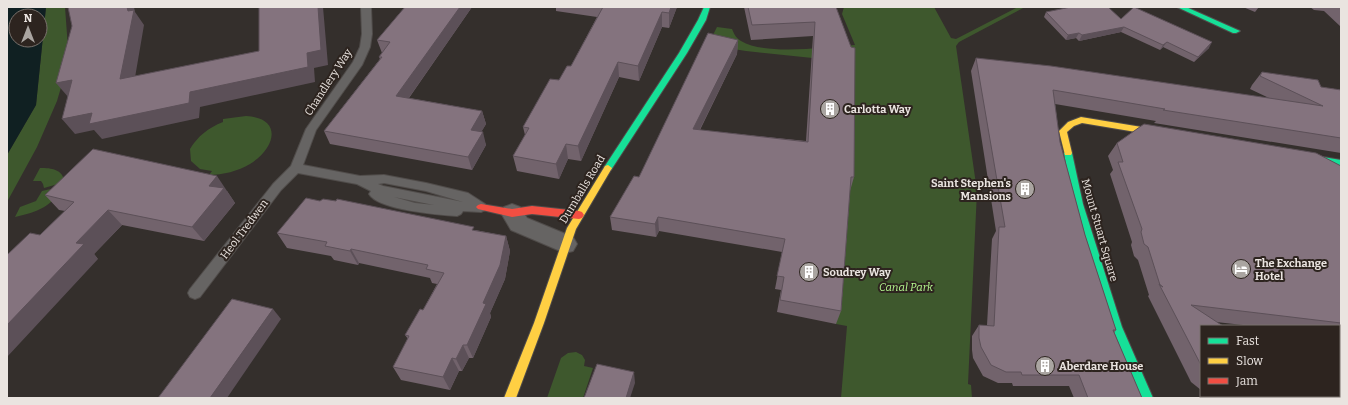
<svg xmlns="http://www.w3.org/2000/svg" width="1348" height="405" font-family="Bitter,serif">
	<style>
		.green { fill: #3e582d }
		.water { fill: #102022; fill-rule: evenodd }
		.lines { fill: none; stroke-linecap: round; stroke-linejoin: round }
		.lane-casing { stroke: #504c4a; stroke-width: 2 }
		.street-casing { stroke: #504c4a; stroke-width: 2 }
		.fast-casing { stroke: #504c4a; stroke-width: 2 }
		.slow-casing { stroke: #504c4a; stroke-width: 2 }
		.jam-casing { stroke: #504c4a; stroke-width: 2 }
		.lane { fill: #666463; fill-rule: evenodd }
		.street { fill: #666463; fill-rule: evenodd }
		.fast { fill: #16e098; fill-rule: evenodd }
		.slow { fill: #ffcf43; fill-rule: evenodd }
		.jam { fill: #f24e42; fill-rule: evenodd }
		.wall { fill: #72636c }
		.shaded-wall { fill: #5c5058 }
		.building { fill: #84737e; stroke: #5c5058 }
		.labels { text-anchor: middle; stroke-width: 4; stroke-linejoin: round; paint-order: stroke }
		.street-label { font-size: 11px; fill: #eae4e0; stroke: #2d241f }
		.poi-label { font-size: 11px; font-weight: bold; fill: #eae4e0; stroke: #2d241f; text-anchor: start }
		.park-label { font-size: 11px; font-style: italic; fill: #b5f98f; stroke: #2d241f }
	</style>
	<rect width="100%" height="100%" fill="#342f2c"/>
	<g class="green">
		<path d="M 46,7 L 65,7 L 68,48 L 62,84 L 57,101 L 37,147 L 7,202 L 7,155 L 36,105 Z"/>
		<path d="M 844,7 L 934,7 L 951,38 L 956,39 L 1018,7 L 1025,7 L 959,42 L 956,46 L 977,191 L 968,384 L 971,385 L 972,398 L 841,398 L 847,326 L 836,324 L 844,226 L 850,191 L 851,62 L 746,51 L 708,45 L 717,27 L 732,29 C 734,34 736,38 741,41 C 766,56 825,47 855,45 L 842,14 Z"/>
		<path d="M 246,116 C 283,118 276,148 250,164 C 238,171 223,175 209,175 L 212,171 L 200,169 L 191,161 L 190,149 C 198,136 208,128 223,122 L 223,119 Z"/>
		<path d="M 40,168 C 52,168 62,169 65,182 L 44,188 L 43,184 L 41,181 L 33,181 Z"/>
		<path d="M 64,186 C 51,207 38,212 15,217 L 20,207 L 36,201 L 42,191 Z"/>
		<path d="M 576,352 L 582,355 L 585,360 L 584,366 L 593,368 L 583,398 L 547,398 L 561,358 L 568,353 Z"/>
	</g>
	<path class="water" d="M 7,7 L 46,7 L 36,105 L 7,155 ZM 16,16 L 40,16 L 40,40 L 16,40 Z"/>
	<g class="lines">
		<g class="lane-casing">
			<path id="lane" d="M 361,7 L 371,7 L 372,34 L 370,47 L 362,65 L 316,130 L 303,165 L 360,176 L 384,175 L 426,183 L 468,193 L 485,204 L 487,207 L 485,210 L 481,212 L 463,211 L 461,214 L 457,216 C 440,215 378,210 369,194 L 371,191 L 357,184 L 298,173 L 281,190 L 200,297 L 195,299 L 190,297 L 188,293 L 190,289 L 273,184 L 291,166 L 306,129 L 353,62 L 360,47 L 362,34 ZM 384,183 L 426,191 L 463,202 L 383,186 L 378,184 ZM 394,197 L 434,205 L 415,203 Z"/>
		</g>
		<g class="street-casing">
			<path id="street" d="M 512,204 L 520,207 L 527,218 L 573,237 L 577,244 L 573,251 L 565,253 L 511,230 L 501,213 L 504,207 Z"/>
		</g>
		<g class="fast-casing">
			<g id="fast">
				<path d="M 704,7 L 710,7 L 706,20 L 687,53 L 611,170 L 605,170 L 604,168 L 605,166 L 679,53 L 698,20 Z"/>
				<path d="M 1177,7 L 1186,7 L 1240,31 L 1236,33 L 1233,33 Z"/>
				<path d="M 1068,150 L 1072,153 L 1083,204 L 1122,327 L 1153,398 L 1141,398 L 1112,327 L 1073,204 L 1064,153 Z"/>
				<path d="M 1305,154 L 1341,160 L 1341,166 L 1302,159 L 1301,157 Z"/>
			</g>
		</g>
		<g class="slow-casing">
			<g id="slow">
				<path d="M 1081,117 L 1166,131 L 1170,134 L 1166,137 L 1082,123 L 1074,126 L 1067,132 L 1072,153 L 1071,155 L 1065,155 L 1059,131 L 1068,122 Z"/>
				<path d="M 608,165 L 612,168 L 576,229 L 544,323 L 516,398 L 504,398 L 534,323 L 567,228 L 605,166 Z"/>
			</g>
		</g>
		<g class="jam-casing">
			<path id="jam" d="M 481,204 L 512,209 L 532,206 L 579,211 L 582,212 L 584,215 L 582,218 L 579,219 L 532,214 L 512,217 L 478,209 L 476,207 L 478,205 Z"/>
		</g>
		<use href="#lane" class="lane"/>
		<use href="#street" class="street"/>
		<use href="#fast" class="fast"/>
		<use href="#slow" class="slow"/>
		<use href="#jam" class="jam"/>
	</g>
	<g class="wall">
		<path d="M 405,7 L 472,7 L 409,98 L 482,111 L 486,124 L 481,132 L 486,145 L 472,170 L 330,144 L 324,131 L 380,59 L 379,57 L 382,53 L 377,40 Z"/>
		<path d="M 556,7 L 677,7 L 669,28 L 662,27 L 639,81 L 619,77 L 581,161 L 568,159 L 559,179 L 517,171 L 513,156 L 525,135 L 523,127 L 559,80 L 571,66 L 597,17 L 556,11 Z"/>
		<path d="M 744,7 L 836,7 L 854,177 L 850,191 L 841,311 L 836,324 L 777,312 L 781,290 L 775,289 L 782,252 L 659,231 L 656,237 L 612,230 L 610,217 L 738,40 L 737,54 L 700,130 L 806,141 L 813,36 L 751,40 Z"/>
		<path d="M 1243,7 L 1259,7 L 1255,12 Z"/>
		<path d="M 1310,7 L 1341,7 L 1341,27 L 1324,11 L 1314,10 Z"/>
		<path d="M 1046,12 L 1121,19 L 1209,48 L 1194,62 L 1163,47 L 1160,50 L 1121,32 L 1079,41 L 1076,38 L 1066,40 L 1044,17 Z"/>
		<path d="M 976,58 L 1269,98 L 1250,89 L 1252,85 L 1262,72 L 1321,87 L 1341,90 L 1341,153 L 1154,123 L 1156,121 L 1055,104 L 1060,142 L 1085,235 L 1116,330 L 1114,333 L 1142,398 L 1074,398 L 1069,386 L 1013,386 L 1012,383 L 998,383 L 983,376 L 973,358 L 972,350 L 972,336 L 979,325 L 987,325 L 992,239 L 996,231 L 971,71 Z"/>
		<path d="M 1117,143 L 1341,166 L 1341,337 L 1339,336 L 1339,326 L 1252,326 L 1216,322 L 1201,326 L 1201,390 L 1191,382 L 1148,296 L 1149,295 L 1138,260 L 1134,256 L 1131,245 L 1132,242 L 1110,174 L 1113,170 L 1108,156 Z"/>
		<path d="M 227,191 L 235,203 L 204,241 L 122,225 L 94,254 L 98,259 L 40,235 L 65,211 L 59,210 L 45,195 Z"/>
		<path d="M 475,230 L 506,236 L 510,251 L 505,279 L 490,313 L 491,317 L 473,358 L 469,358 L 462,371 L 459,371 L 450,390 L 401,380 L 393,367 L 408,339 L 405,335 L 423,310 L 437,284 L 432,283 L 430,278 L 359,263 L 358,265 L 334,260 L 331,256 L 287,248 L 277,233 Z"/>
		<path d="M 1222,396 L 1262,396 L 1260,398 L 1224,398 Z"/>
	</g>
	<g class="shaded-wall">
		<path d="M 127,7 L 134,7 L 135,12 L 144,25 L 132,95 L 120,79 L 128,11 Z"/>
		<path d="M 318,7 L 323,7 L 328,65 L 314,68 L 315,82 L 200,107 L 199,118 L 102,139 L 94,130 L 75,134 L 62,119 L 190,92 L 307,53 Z"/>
		<path d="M 460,7 L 472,7 L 401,109 L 396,96 Z"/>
		<path d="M 671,7 L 677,7 L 669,28 L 669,13 Z"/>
		<path d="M 662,12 L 662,27 L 639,81 L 638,66 Z"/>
		<path d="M 1124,27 L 1121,32 L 1079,41 L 1082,35 Z"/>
		<path d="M 1079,33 L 1076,38 L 1066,40 L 1068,35 Z"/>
		<path d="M 738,40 L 737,54 L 693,143 L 693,129 Z"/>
		<path d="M 1167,42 L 1163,47 L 1160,50 L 1163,45 Z"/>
		<path d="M 1212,42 L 1209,48 L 1194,62 L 1198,57 Z"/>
		<path d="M 618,62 L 619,77 L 581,161 L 578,146 Z"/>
		<path d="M 72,80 L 69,98 L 56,83 Z"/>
		<path d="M 482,111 L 486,124 L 475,143 L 471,130 Z"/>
		<path d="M 483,132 L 486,145 L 472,170 L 468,157 Z"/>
		<path d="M 566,144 L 568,159 L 559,179 L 556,164 Z"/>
		<path d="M 217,176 L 235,203 L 204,241 L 192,227 L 209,186 Z"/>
		<path d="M 108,210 L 122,225 L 94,254 L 98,259 L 7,357 L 7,325 L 76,243 Z"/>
		<path d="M 658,217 L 659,231 L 656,237 L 655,224 Z"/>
		<path d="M 506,236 L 510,251 L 505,279 L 490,313 L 491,317 L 473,358 L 467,345 Z"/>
		<path d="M 351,249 L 359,263 L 358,265 L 350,251 Z"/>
		<path d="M 273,309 L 281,319 L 227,398 L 210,398 Z"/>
		<path d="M 463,345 L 469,358 L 462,371 L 456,359 Z"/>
		<path d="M 452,358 L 459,371 L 450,390 L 443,377 Z"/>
		<path d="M 634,372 L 635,383 L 630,398 L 626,398 Z"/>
	</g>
	<g class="building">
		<path d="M 68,7 L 127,7 L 128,11 L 134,10 L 120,79 L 259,51 L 259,7 L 318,7 L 321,50 L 307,53 L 308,67 L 190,92 L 189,103 L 89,124 L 92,113 L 62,119 L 72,80 L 56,83 L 72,26 Z"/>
		<path d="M 405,7 L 460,7 L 396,96 L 482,111 L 471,130 L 483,132 L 468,157 L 324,131 L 382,57 L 379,57 L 390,42 L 377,40 Z"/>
		<path d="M 603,7 L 671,7 L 669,13 L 662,12 L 638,66 L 618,62 L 578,146 L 566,144 L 556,164 L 513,156 L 529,128 L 523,127 L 550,79 L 559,80 L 567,66 L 571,66 Z"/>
		<path d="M 748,7 L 836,7 L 851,47 L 855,48 L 854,177 L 851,177 L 841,311 L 780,300 L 784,277 L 777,276 L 785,239 L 658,217 L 655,224 L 610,217 L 634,176 L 639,177 L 708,33 L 738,40 L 693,129 L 808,142 L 815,22 L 752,25 Z"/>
		<path d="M 1071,7 L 1108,7 L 1121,19 L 1134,7 L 1212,42 L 1198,57 L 1167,42 L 1163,45 L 1124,27 L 1082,35 L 1079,33 L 1068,35 L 1046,12 Z"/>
		<path d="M 976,58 L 1051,66 L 1323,106 L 1260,76 L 1262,72 L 1318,80 L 1321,87 L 1341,90 L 1341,138 L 1163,110 L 1165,109 L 1053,90 L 1060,142 L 1085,235 L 1116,330 L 1113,330 L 1142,398 L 1088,398 L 1079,375 L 1022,375 L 1021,372 L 1006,372 L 991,365 L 981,347 L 979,338 L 979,325 L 994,326 L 999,227 L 1005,227 Z"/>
		<path d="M 1144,124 L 1316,153 L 1341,166 L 1341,323 L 1191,305 L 1223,326 L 1201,326 L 1201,365 L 1159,284 L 1163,287 L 1160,285 L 1148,247 L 1144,244 L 1141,232 L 1142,229 L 1118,162 L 1123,162 L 1117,143 Z"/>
		<path d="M 93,149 L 217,176 L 209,186 L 224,188 L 192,227 L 108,210 L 76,243 L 84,244 L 7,325 L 7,255 L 30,233 L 40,235 L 74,202 L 45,195 Z"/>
		<path d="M 306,198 L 320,201 L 323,199 L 336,201 L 337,199 L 474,227 L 472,230 L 506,236 L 500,265 L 483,303 L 486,304 L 467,345 L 463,345 L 456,359 L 452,358 L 443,377 L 393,367 L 409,336 L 405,335 L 420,309 L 423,310 L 444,273 L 426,269 L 428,265 L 351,249 L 350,251 L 325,246 L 327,242 L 277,233 Z"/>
		<path d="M 232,299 L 273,309 L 210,398 L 158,398 Z"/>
		<path d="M 597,364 L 634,372 L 626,398 L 584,398 Z"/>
	</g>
	<defs>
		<g id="building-disc" transform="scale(1)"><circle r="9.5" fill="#aaa5a1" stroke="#2d241f"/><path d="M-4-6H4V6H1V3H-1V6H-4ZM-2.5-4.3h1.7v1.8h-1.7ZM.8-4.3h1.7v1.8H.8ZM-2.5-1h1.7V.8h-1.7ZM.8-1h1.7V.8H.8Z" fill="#fff"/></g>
		<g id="hotel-disc" transform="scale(1)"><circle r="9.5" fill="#aaa5a1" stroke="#2d241f"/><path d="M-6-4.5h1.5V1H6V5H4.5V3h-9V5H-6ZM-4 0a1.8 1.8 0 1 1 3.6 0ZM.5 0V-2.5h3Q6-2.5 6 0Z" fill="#fff"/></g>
	</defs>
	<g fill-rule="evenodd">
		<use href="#building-disc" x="830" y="109"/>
		<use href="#building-disc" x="1025" y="189"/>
		<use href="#hotel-disc" x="1241" y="269"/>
		<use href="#building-disc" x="809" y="272"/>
		<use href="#building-disc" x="1045" y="366"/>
	</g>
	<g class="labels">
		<g class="street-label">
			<text transform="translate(328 82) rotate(-57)" y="4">Chandlery Way</text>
			<text transform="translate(582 189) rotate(-59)" y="4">Dumballs Road</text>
			<text transform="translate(244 229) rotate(-53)" y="4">Heol Tredwen</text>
			<text transform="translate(1100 230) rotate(74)" y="4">Mount Stuart Square</text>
		</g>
		<g class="poi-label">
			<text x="844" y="113">Carlotta Way</text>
			<text x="1011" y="187" text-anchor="end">Saint Stephen's<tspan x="1011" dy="13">Mansions</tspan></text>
			<text x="1255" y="267">The Exchange<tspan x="1255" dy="13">Hotel</tspan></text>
			<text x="823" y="276">Soudrey Way</text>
			<text x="1059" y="370">Aberdare House</text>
		</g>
		<g class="park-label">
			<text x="906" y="291">Canal Park</text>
		</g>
	</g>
	<rect width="1348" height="405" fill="none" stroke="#eae4e0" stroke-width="16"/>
	<rect x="1200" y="325" width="140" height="72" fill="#2d241f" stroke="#79716c"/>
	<rect x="1208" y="338" width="20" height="6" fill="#16e098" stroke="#79716c"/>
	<text x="1236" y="345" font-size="12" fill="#eae4e0">Fast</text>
	<rect x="1208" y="358" width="20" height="6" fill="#ffcf43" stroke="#79716c"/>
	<text x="1236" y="365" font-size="12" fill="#eae4e0">Slow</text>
	<rect x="1208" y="378" width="20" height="6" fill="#f24e42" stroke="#79716c"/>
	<text x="1236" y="385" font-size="12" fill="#eae4e0">Jam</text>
	<g transform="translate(28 28)"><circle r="19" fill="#2d241f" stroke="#79716c"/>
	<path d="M0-3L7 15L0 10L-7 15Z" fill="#aaa5a1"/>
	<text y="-6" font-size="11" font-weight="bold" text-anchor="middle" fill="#eae4e0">N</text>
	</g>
</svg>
